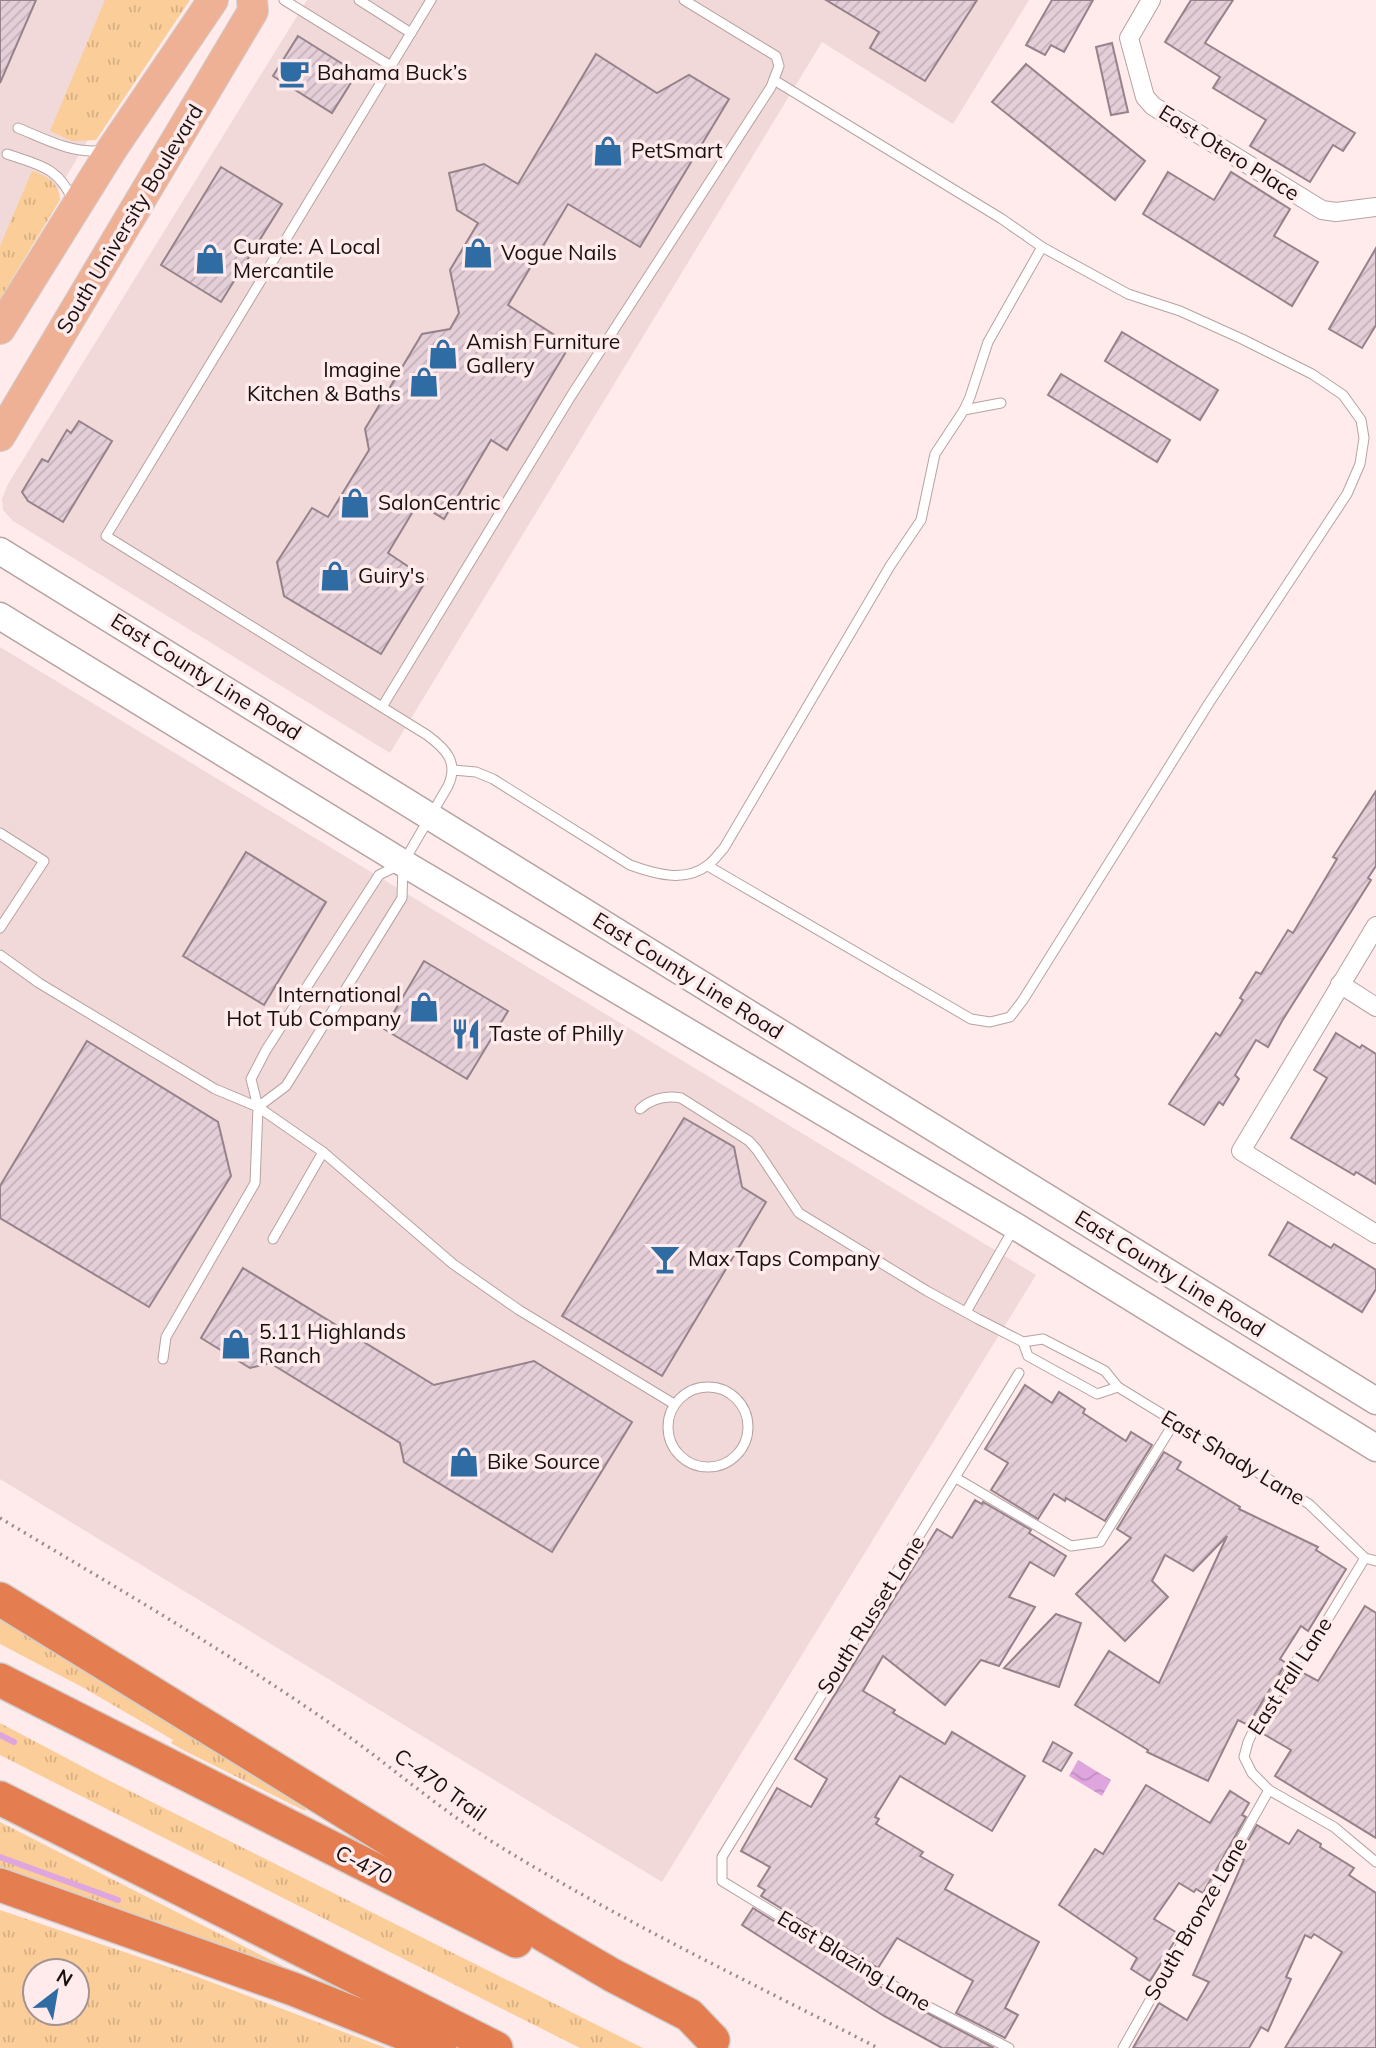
<svg xmlns="http://www.w3.org/2000/svg" width="1376" height="2048" font-family="Mulish,sans-serif">
	<style>
		.built { fill: #f2d9d9 }
		.grass { fill: url(#grass-tufts); fill-rule: evenodd }
		.water { fill: url(#water-waves) }
		.lines { fill: none; stroke-linecap: round; stroke-linejoin: round }
		.stream { stroke: #dea5df; stroke-width: 6 }
		.building { fill: url(#building-hatch); stroke: #96828a; stroke-width: 2 }
		.service-casing { stroke: #b8a2a2; stroke-width: 11 }
		.minor-casing { stroke: #b8a2a2; stroke-width: 20 }
		.secondary-casing { stroke: #b8a2a2; stroke-width: 29 }
		.primary-casing { stroke: #d1cfcf; stroke-width: 32 }
		.motorway-casing { stroke: #d1cfcf; stroke-width: 36 }
		.path { stroke: #9a8c8c; stroke-width: 3.5; stroke-dasharray: 2 5; stroke-linecap: butt }
		.service { stroke: #fff; stroke-width: 9 }
		.minor { stroke: #fff; stroke-width: 18 }
		.secondary { stroke: #fff; stroke-width: 26 }
		.primary { stroke: #efb195; stroke-width: 30 }
		.motorway { stroke: #e47d4f; stroke-width: 33 }
		.labels { text-anchor: middle; stroke-width: 7; stroke-linejoin: round; paint-order: stroke }
		.poi-label { font-size: 21px; fill: #181010; stroke: #ffebeb; text-anchor: start }
		.street-label { font-size: 21px; fill: #181010; stroke: #ffebeb }
	</style>
	<defs>
		<pattern id="grass-tufts" width="24" height="20" patternUnits="userSpaceOnUse" patternTransform="scale(1.75)"><rect width="24" height="20" fill="#facd99"/><path d="M3 7l-1-3M5 7V3M7 7l1-3M15 17l-1-3M17 17v-4M19 17l1-3" fill="none" stroke="#d6af83"/></pattern>
		<pattern id="water-waves" width="16" height="10" patternUnits="userSpaceOnUse" patternTransform="scale(1.75)"><rect width="16" height="10" fill="#dea5df"/><path d="M0 5q4-4 8 0t8 0" fill="none" stroke="#be8dbe"/></pattern>
		<pattern id="building-hatch" width="6" height="6" patternUnits="userSpaceOnUse" patternTransform="scale(1.75)"><rect width="6" height="6" fill="#e4ced7"/><path d="M-1 1l2-2M0 6l6-6M5 7l2-2" fill="none" stroke="#c3b0b8"/></pattern>
	</defs>
	<rect width="100%" height="100%" fill="#ffebeb"/>
	<g class="built">
		<path d="M 0,0 L 169,0 L 0,291 Z"/>
		<path d="M 307,0 L 1029,0 L 953,124 L 822,42 L 390,753 L 13,521 L 3,510 L 2,499 L 8,484 Z"/>
		<path d="M 0,647 L 1036,1275 L 662,1882 L 0,1479 Z"/>
	</g>
	<g class="grass">
		<path d="M 105,0 L 190,0 L 96,140 L 72,141 L 50,131 Z"/>
		<path d="M 32,171 C 46,175 60,184 60,200 L 0,299 L 0,246 Z"/>
		<path d="M 0,1618 L 307,1807 L 305,1811 L 183,1750 L 171,1743 L 173,1740 L 84,1688 L 0,1644 Z"/>
		<path d="M 0,1723 L 104,1778 L 643,2048 L 580,2048 L 0,1755 Z"/>
		<path d="M 0,1822 L 304,1977 L 0,1869 Z"/>
		<path d="M 0,1910 L 195,1976 L 386,2048 L 0,2048 ZM 35,1971 L 77,1971 L 77,2013 L 35,2013 Z"/>
	</g>
	<path class="water" d="M 1078,1760 L 1111,1780 L 1102,1796 L 1069,1776 Z"/>
	<g class="lines">
		<g class="stream">
			<path d="M 0,1735 L 14,1742"/>
			<path d="M 0,1857 L 118,1900"/>
		</g>
	</g>
	<g class="building">
		<path d="M 0,0 L 36,0 L 0,83 Z"/>
		<path d="M 826,0 L 977,0 L 925,81 L 870,48 L 879,32 Z"/>
		<path d="M 1052,0 L 1093,0 L 1064,52 L 1051,45 L 1045,55 L 1026,45 Z"/>
		<path d="M 1191,0 L 1233,0 L 1205,43 L 1355,133 L 1343,151 L 1333,145 L 1310,182 L 1250,146 L 1266,120 L 1213,88 L 1220,77 L 1165,42 Z"/>
		<path d="M 298,36 L 357,73 L 332,113 L 273,76 Z"/>
		<path d="M 1112,43 L 1128,112 L 1111,115 L 1096,47 Z"/>
		<path d="M 596,54 L 657,93 L 689,75 L 729,99 L 640,247 L 568,204 L 508,305 L 570,345 L 507,450 L 491,440 L 444,519 L 418,503 L 388,553 L 427,579 L 381,654 L 284,596 L 277,562 L 312,508 L 328,517 L 369,450 L 365,429 L 422,334 L 450,329 L 459,313 L 450,270 L 478,223 L 457,210 L 449,173 L 484,164 L 518,184 Z"/>
		<path d="M 1026,64 L 1145,161 L 1115,200 L 992,102 Z"/>
		<path d="M 221,167 L 282,204 L 221,302 L 161,265 Z"/>
		<path d="M 1168,172 L 1214,200 L 1231,172 L 1290,209 L 1274,236 L 1318,262 L 1292,306 L 1143,214 Z"/>
		<path d="M 1376,248 L 1376,325 L 1362,348 L 1329,329 Z"/>
		<path d="M 1122,332 L 1218,390 L 1200,420 L 1105,361 Z"/>
		<path d="M 1061,374 L 1170,440 L 1157,462 L 1048,395 Z"/>
		<path d="M 79,421 L 112,441 L 63,522 L 28,501 L 22,492 L 42,459 L 48,462 L 67,430 L 71,433 Z"/>
		<path d="M 1376,791 L 1376,866 L 1368,878 L 1371,880 L 1282,1021 L 1268,1047 L 1256,1040 L 1235,1075 L 1239,1079 L 1223,1105 L 1219,1102 L 1204,1125 L 1169,1104 L 1216,1033 L 1220,1036 L 1243,1000 L 1240,998 L 1256,972 L 1261,974 L 1288,930 L 1293,933 L 1337,859 L 1333,857 Z"/>
		<path d="M 246,852 L 326,902 L 264,1005 L 183,956 Z"/>
		<path d="M 424,961 L 508,1011 L 467,1079 L 384,1029 Z"/>
		<path d="M 1336,1033 L 1360,1048 L 1362,1045 L 1376,1054 L 1376,1184 L 1356,1172 L 1354,1175 L 1291,1138 L 1327,1078 L 1314,1070 Z"/>
		<path d="M 87,1041 L 218,1122 L 231,1176 L 149,1307 L 0,1218 L 0,1186 Z"/>
		<path d="M 684,1118 L 734,1147 L 742,1187 L 766,1202 L 662,1376 L 562,1316 Z"/>
		<path d="M 1288,1222 L 1331,1248 L 1334,1244 L 1376,1270 L 1376,1289 L 1362,1312 L 1269,1255 Z"/>
		<path d="M 243,1268 L 434,1385 L 534,1361 L 632,1422 L 552,1552 L 404,1462 L 400,1443 L 270,1363 L 250,1368 L 201,1338 Z"/>
		<path d="M 1025,1385 L 1052,1403 L 1059,1392 L 1085,1409 L 1083,1413 L 1126,1441 L 1131,1432 L 1152,1445 L 1105,1521 L 1066,1498 L 1065,1501 L 1054,1494 L 1038,1519 L 991,1490 L 1008,1463 L 985,1449 Z"/>
		<path d="M 1164,1452 L 1181,1462 L 1177,1469 L 1240,1507 L 1239,1509 L 1318,1547 L 1316,1550 L 1346,1569 L 1308,1631 L 1301,1626 L 1280,1659 L 1286,1663 L 1248,1725 L 1238,1720 L 1208,1781 L 1147,1752 L 1148,1750 L 1075,1705 L 1109,1651 L 1159,1683 L 1227,1536 L 1193,1571 L 1165,1555 L 1152,1581 L 1168,1597 L 1125,1641 L 1076,1594 L 1131,1538 L 1117,1529 Z"/>
		<path d="M 975,1500 L 982,1504 L 983,1502 L 1031,1530 L 1029,1533 L 1066,1556 L 1054,1576 L 1030,1562 L 1009,1597 L 1035,1607 L 999,1666 L 981,1660 L 945,1705 L 883,1656 L 863,1691 L 895,1710 L 893,1713 L 945,1744 L 952,1732 L 1025,1776 L 992,1831 L 900,1776 L 875,1817 L 879,1819 L 876,1824 L 923,1852 L 920,1856 L 953,1875 L 945,1889 L 1039,1942 L 1005,2008 L 1018,2015 L 1005,2038 L 956,2013 L 973,1981 L 897,1938 L 878,1968 L 761,1896 L 765,1890 L 758,1886 L 770,1867 L 741,1851 L 777,1788 L 811,1807 L 827,1779 L 795,1759 L 937,1529 L 952,1538 Z"/>
		<path d="M 1365,1606 L 1376,1613 L 1376,1838 L 1275,1776 L 1291,1750 L 1260,1732 L 1298,1670 L 1318,1681 Z"/>
		<path d="M 1056,1614 L 1081,1623 L 1059,1687 L 1004,1668 Z"/>
		<path d="M 1053,1742 L 1072,1753 L 1061,1771 L 1043,1761 Z"/>
		<path d="M 1146,1785 L 1210,1823 L 1230,1791 L 1249,1803 L 1242,1815 L 1246,1817 L 1203,1893 L 1196,1889 L 1194,1892 L 1179,1883 L 1154,1919 L 1179,1934 L 1150,1981 L 1131,1969 L 1137,1958 L 1059,1905 L 1095,1849 L 1103,1854 Z"/>
		<path d="M 1257,1825 L 1289,1844 L 1298,1830 L 1321,1844 L 1320,1847 L 1354,1868 L 1349,1875 L 1376,1893 L 1376,2048 L 1285,2048 L 1342,1952 L 1314,1934 L 1311,1938 L 1305,1935 L 1286,1977 L 1291,1979 L 1268,2031 L 1261,2027 L 1249,2048 L 1133,2048 L 1159,2003 L 1187,2020 L 1209,1982 L 1193,1975 L 1244,1860 L 1239,1857 Z"/>
		<path d="M 753,1908 L 900,1999 L 994,2048 L 942,2048 L 884,2016 L 742,1925 Z"/>
	</g>
	<g class="lines">
		<g class="service-casing">
			<g id="service">
				<path d="M 284,0 L 391,66"/>
				<path d="M 359,0 L 411,33"/>
				<path d="M 774,80 L 1002,219 L 1042,247 L 988,342 L 970,397 L 964,410"/>
				<path d="M 18,128 C 45,139 74,155 103,150"/>
				<path d="M 7,154 C 39,165 59,167 73,201"/>
				<path d="M 382,707 L 571,396 L 771,87 L 779,66 L 776,56 L 684,0"/>
				<path d="M 453,770 L 476,772 L 493,779 L 630,865 C 655,874 685,883 708,865 C 714,861 719,853 724,848 L 890,566 L 921,520 L 935,454 L 964,410 L 1001,403"/>
				<path d="M 0,833 L 44,861 L 0,928"/>
				<path d="M 708,866 L 971,1019 L 990,1022 L 1010,1017 L 1023,1000 L 1209,703 L 1347,494 L 1360,464 L 1364,438 L 1361,420 L 1343,395 L 1312,374 L 1242,339 L 1180,311 L 1128,294 L 1042,247"/>
				<path d="M 0,955 L 39,983 L 215,1089 L 258,1107 L 323,1152 L 453,1264 L 519,1310 L 674,1404"/>
				<path d="M 258,1107 L 286,1086 L 402,898 L 403,863 L 448,786 C 459,762 446,749 427,735 L 106,536 L 431,0"/>
				<path d="M 640,1109 C 651,1099 666,1095 681,1098 L 749,1141 L 757,1150 L 799,1213 L 927,1291 L 978,1319 L 1023,1342 L 1043,1339 L 1105,1371 L 1118,1387 L 1309,1504 L 1365,1558 L 1376,1561"/>
				<path d="M 273,1239 L 323,1152"/>
				<path d="M 966,1312 L 1014,1228"/>
				<path d="M 1023,1342 L 1028,1356 L 1097,1394 L 1118,1387"/>
				<path d="M 163,1359 L 166,1337 L 255,1183 L 258,1107 L 251,1079 L 266,1050 L 379,875 L 399,865"/>
				<circle cx="708" cy="1427" r="40"/>
				<path d="M 956,1478 L 1071,1546 L 1100,1542 L 1174,1423"/>
				<path d="M 1365,1558 L 1318,1635 L 1293,1665 L 1257,1723 L 1248,1742 L 1244,1757 L 1252,1773 L 1269,1790 L 1334,1827 L 1376,1862"/>
				<path d="M 1009,2048 L 927,2006 L 722,1881 L 722,1857 L 1019,1373"/>
				<path d="M 1123,2048 L 1269,1790"/>
			</g>
		</g>
		<g class="minor-casing">
			<g id="minor">
				<path d="M 1151,0 L 1129,38 L 1145,97 L 1153,106 L 1322,210 L 1336,212 L 1376,207"/>
				<path d="M 1376,926 L 1241,1151 L 1376,1234"/>
				<path d="M 1340,984 L 1376,1007"/>
			</g>
		</g>
		<g class="secondary-casing">
			<g id="secondary">
				<path d="M 0,551 L 1376,1401"/>
				<path d="M 0,616 L 403,863 L 1015,1226 L 1376,1448"/>
			</g>
		</g>
		<g class="primary-casing">
			<g id="primary">
				<path d="M 0,329 L 112,149 L 213,0"/>
				<path d="M 0,436 L 253,11 L 252,0"/>
			</g>
		</g>
		<g class="motorway-casing">
			<g id="motorway">
				<path d="M 0,1599 L 547,1937 L 612,1975 L 689,2015 L 713,2040"/>
				<path d="M 0,1680 L 516,1941"/>
				<path d="M 0,1798 L 496,2048"/>
				<path d="M 0,1885 L 293,1989 L 440,2048"/>
			</g>
		</g>
		<path class="path" d="M 0,1518 C 115,1587 232,1654 341,1731 C 392,1767 438,1808 491,1841 C 615,1918 748,1981 878,2048"/>
		<use href="#service" class="service"/>
		<use href="#minor" class="minor"/>
		<use href="#secondary" class="secondary"/>
		<use href="#primary" class="primary"/>
		<use href="#motorway" class="motorway"/>
	</g>
	<defs>
		<g id="cafe-bare" transform="scale(2.415)"><path d="M-5.5-4.5H6V0H3Q3 3.5 0 3.5H-2.5Q-5.5 3.5-5.5 0ZM3-3.2v2h1.7v-2ZM-6 4.5H4V6H-6Z" fill="#2e6ca3" stroke="#ffebeb" stroke-width="2.5" paint-order="stroke"/></g>
		<g id="shop-bare" transform="scale(2.415)"><path d="M-5-2.5h2.3a2.7 3.5 0 0 1 5.4 0H5L5.5 6h-11ZM-1.5-2.5h3a1.5 2.3 0 0 0-3 0Z" fill="#2e6ca3" stroke="#ffebeb" stroke-width="2.5" paint-order="stroke"/></g>
		<g id="restaurant-bare" transform="scale(2.415)"><path d="M-5-6h1v4h1v-4h1v4h1v-4h1v5L-1.5 .5V6h-2V.5L-5-1ZM5-6V6H3V1.5H1.5Q1.5-4 5-6Z" fill="#2e6ca3" stroke="#ffebeb" stroke-width="2.5" paint-order="stroke"/></g>
		<g id="bar-bare" transform="scale(2.415)"><path d="M-6-5H6L.8 .8V4.5H3.5V6h-7V4.5H-.8V.8Z" fill="#2e6ca3" stroke="#ffebeb" stroke-width="2.5" paint-order="stroke"/></g>
	</defs>
	<g fill-rule="evenodd">
		<use href="#cafe-bare" x="294" y="73"/>
		<use href="#shop-bare" x="608" y="151"/>
		<use href="#shop-bare" x="478" y="253"/>
		<use href="#shop-bare" x="210" y="259"/>
		<use href="#shop-bare" x="443" y="354"/>
		<use href="#shop-bare" x="424" y="382"/>
		<use href="#shop-bare" x="355" y="503"/>
		<use href="#shop-bare" x="335" y="576"/>
		<use href="#shop-bare" x="424" y="1007"/>
		<use href="#restaurant-bare" x="466" y="1034"/>
		<use href="#bar-bare" x="665" y="1259"/>
		<use href="#shop-bare" x="236" y="1344"/>
		<use href="#shop-bare" x="464" y="1462"/>
	</g>
	<g class="labels">
		<g class="poi-label">
			<text x="317" y="80">Bahama Buck’s</text>
			<text x="631" y="158">PetSmart</text>
			<text x="233" y="254">Curate: A Local<tspan x="233" dy="24">Mercantile</tspan></text>
			<text x="501" y="260">Vogue Nails</text>
			<text x="466" y="349">Amish Furniture<tspan x="466" dy="24">Gallery</tspan></text>
			<text x="401" y="377" text-anchor="end">Imagine<tspan x="401" dy="24">Kitchen &amp; Baths</tspan></text>
			<text x="378" y="510">SalonCentric</text>
			<text x="358" y="583">Guiry's</text>
			<text x="401" y="1002" text-anchor="end">International<tspan x="401" dy="24">Hot Tub Company</tspan></text>
			<text x="489" y="1041">Taste of Philly</text>
			<text x="688" y="1266">Max Taps Company</text>
			<text x="259" y="1339">5.11 Highlands<tspan x="259" dy="24">Ranch</tspan></text>
			<text x="487" y="1469">Bike Source</text>
		</g>
		<g class="street-label">
			<text transform="translate(1229 153) rotate(32)" y="7">East Otero Place</text>
			<text transform="translate(130 219) rotate(-59)" y="7">South University Boulevard</text>
			<text transform="translate(206 677) rotate(32)" y="7">East County Line Road</text>
			<text transform="translate(688 976) rotate(32)" y="7">East County Line Road</text>
			<text transform="translate(1170 1274) rotate(32)" y="7">East County Line Road</text>
			<text transform="translate(1233 1458) rotate(31)" y="7">East Shady Lane</text>
			<text transform="translate(871 1615) rotate(-58)" y="7">South Russet Lane</text>
			<text transform="translate(1290 1676) rotate(-57)" y="7">East Fall Lane</text>
			<text transform="translate(440 1785) rotate(36)" y="7">C-470 Trail</text>
			<text transform="translate(364 1865) rotate(27)" y="7">C-470</text>
			<text transform="translate(1196 1919) rotate(-60)" y="7">South Bronze Lane</text>
			<text transform="translate(854 1961) rotate(31)" y="7">East Blazing Lane</text>
		</g>
	</g>
	<g transform="translate(56 1992) rotate(31)"><circle r="33" fill="#ffebeb" stroke="#a39393" stroke-width="2"/>
	<path d="M0-5L12 26L0 18L-12 26Z" fill="#2e6ca3"/>
	<text y="-10" font-size="19" font-weight="bold" text-anchor="middle" fill="#181010">N</text>
	</g>
</svg>
